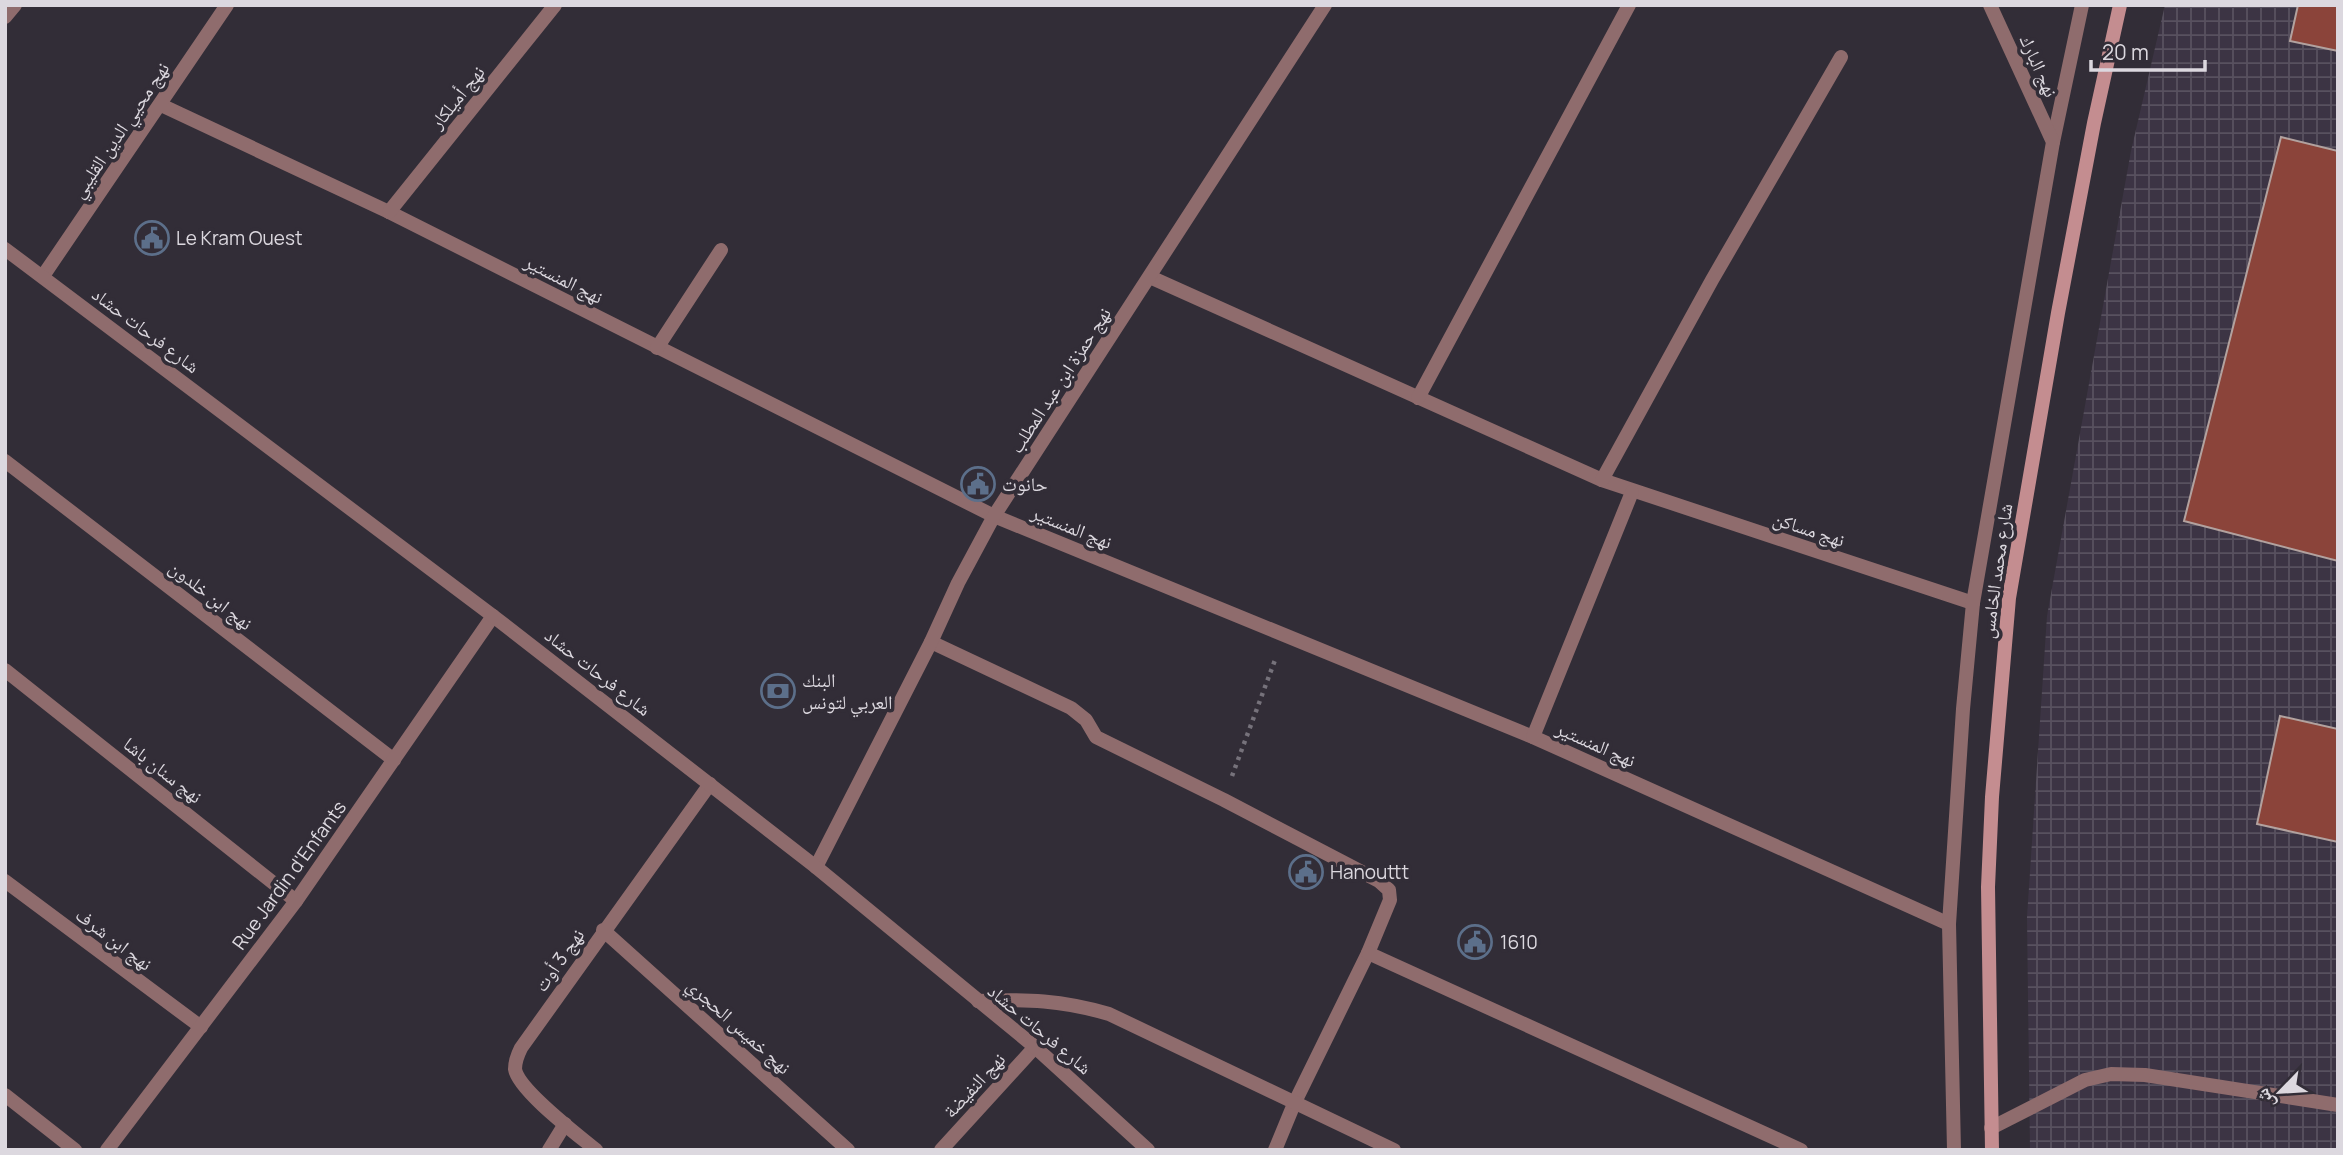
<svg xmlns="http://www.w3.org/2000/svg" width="2343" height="1155" font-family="Manrope,'Noto Naskh Arabic',sans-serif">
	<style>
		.industrial { fill: url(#industrial-grid) }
		.building { fill: #8b443a; stroke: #b2a29f; stroke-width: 2 }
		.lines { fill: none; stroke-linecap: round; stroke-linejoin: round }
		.path { stroke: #76727b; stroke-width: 4.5; stroke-dasharray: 3.5 5; stroke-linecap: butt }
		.service { stroke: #8f6c6d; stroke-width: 14 }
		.minor { stroke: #8f6c6d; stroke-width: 14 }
		.tertiary { stroke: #8f6c6d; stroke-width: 14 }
		.secondary { stroke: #c48d90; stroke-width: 14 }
		.labels { text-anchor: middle; stroke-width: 7; stroke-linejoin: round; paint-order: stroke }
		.street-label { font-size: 19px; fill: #dcd8df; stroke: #322d37 }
		.poi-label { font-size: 19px; fill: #dcd8df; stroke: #322d37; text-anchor: start }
	</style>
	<defs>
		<pattern id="industrial-grid" width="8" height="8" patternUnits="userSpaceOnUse" patternTransform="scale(1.75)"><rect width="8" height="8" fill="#3c3444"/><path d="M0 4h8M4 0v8" fill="none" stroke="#58515f"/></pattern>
	</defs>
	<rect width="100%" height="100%" fill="#322d37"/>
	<path class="industrial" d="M 2165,5 L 2338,5 L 2338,1150 L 2030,1150 L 2027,917 L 2047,616 L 2131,151 Z"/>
	<g class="building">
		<path d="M 2298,5 L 2338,5 L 2338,51 L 2290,41 Z"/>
		<path d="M 2281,137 L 2338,151 L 2338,561 L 2184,521 Z"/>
		<path d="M 2280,716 L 2338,729 L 2338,842 L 2257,824 Z"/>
	</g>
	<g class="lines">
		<path class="path" d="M 1232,776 L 1275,660"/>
		<path class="service" d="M 5,17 L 15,5"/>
		<g class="minor">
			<path d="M 161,105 L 389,212 L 994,516 L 1533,737 L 1949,924"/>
			<path d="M 2053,142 L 2082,5"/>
			<path d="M 389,212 L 555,5"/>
			<path d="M 43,276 L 227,5"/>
			<path d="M 1150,277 L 1602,480 L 1973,603"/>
			<path d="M 657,348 L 721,250"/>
			<path d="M 1418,398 L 1629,5"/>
			<path d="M 5,461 L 394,760"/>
			<path d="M 1602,480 L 1712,280 L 1841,57"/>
			<path d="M 931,642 L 1071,708 L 1086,720 L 1096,737 L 1224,800 L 1379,881 L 1389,890 L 1390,900 L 1368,953 L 1294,1104 L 1275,1150"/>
			<path d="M 5,670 L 296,901"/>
			<path d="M 1533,737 L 1632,492"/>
			<path d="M 816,867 L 931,642 L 958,583 L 994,516 L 1325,5"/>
			<path d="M 5,881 L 201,1027"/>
			<path d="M 603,930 L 848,1150"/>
			<path d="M 1368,953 L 1801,1150"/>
			<path d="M 978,1001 C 1027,999 1061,1000 1109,1014 L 1394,1150"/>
			<path d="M 5,1095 L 75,1150"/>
			<path d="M 1991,1128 L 2085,1080 L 2111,1074 L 2145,1075 L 2338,1105"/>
			<path d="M 107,1150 L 296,901 L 493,616"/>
			<path d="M 549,1150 L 565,1124"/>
			<path d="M 596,1150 C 578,1135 518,1090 515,1069 C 515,1061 518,1054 521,1048 L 710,784"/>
			<path d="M 941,1150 L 1035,1047"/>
		</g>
		<g class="tertiary">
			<path d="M 5,249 L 493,616 L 816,867 L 1035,1047 L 1148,1150"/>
			<path d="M 1954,1150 L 1949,924 L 1963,709 L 1973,603 L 2053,142 L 1990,5"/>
		</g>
		<path class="secondary" d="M 1992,1150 L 1988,887 L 1992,797 L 2009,598 L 2058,313 L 2094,123 L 2120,5"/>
	</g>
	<defs>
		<g id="civic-ring" transform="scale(1.75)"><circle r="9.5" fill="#322d37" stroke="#5c6f8a" stroke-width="1.5"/><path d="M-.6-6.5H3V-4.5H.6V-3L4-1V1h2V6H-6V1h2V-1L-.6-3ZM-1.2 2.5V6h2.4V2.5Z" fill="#5c6f8a"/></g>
		<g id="bank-ring" transform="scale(1.75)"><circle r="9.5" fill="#322d37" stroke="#5c6f8a" stroke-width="1.5"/><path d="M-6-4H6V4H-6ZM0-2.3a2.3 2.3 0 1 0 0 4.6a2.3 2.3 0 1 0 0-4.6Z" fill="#5c6f8a"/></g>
	</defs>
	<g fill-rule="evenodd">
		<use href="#civic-ring" x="152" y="238"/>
		<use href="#civic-ring" x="978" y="484"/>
		<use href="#bank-ring" x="778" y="691"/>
		<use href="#civic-ring" x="1306" y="872"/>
		<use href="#civic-ring" x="1475" y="942"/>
	</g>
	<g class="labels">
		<g class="street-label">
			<text transform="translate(2039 66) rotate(66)" y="7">نهج البارك</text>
			<text transform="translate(457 97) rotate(-51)" y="7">نهج أميلكار</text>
			<text transform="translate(120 130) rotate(-56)" y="7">نهج محيي الدين القليبي</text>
			<text transform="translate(564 279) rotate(27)" y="7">نهج المنستير</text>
			<text transform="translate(146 330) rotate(37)" y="7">شارع فرحات حشاد</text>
			<text transform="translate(1060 380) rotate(-57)" y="7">نهج حمزة ابن عبد المطلب</text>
			<text transform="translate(1072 527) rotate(22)" y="7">نهج المنستير</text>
			<text transform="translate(1809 529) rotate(18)" y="7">نهج مساكن</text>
			<text transform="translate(1996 571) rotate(-82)" y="7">شارع محمد الخامس</text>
			<text transform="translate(211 595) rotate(38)" y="7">نهج ابن خلدون</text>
			<text transform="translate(598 672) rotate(38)" y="7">شارع فرحات حشاد</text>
			<text transform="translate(1596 744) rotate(24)" y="7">نهج المنستير</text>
			<text transform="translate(163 770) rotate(38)" y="7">نهج سنان باشا</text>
			<text transform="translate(289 875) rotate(-54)" y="7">Rue Jardin d'Enfants</text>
			<text transform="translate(114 939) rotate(37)" y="7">نهج ابن شرف</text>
			<text transform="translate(559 960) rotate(-55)" y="7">نهج 3 أوت</text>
			<text transform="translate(739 1026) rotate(42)" y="7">نهج خميس الحجري</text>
			<text transform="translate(1040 1029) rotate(40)" y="7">شارع فرحات حشاد</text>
			<text transform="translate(974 1085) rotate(-47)" y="7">نهج النفيضة</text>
		</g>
		<g class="poi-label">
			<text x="176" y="245">Le Kram Ouest</text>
			<text x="1002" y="491">حانوت</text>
			<text x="802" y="687">البنك<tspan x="802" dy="22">العربي لتونس</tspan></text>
			<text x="1330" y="879">Hanouttt</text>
			<text x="1500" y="949">1610</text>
		</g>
	</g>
	<rect width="2343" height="1155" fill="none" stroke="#dcd8df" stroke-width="14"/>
	<g transform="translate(2280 1092) rotate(245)" stroke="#322d37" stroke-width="5" paint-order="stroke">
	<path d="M0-5L12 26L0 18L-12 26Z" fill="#dcd8df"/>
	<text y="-10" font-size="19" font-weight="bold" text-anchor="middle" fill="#dcd8df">ش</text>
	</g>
	<path d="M2091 60v10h114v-10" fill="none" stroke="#dcd8df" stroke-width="3.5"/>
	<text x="2102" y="60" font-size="21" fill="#dcd8df" stroke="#322d37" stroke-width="5" paint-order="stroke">20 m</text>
</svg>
